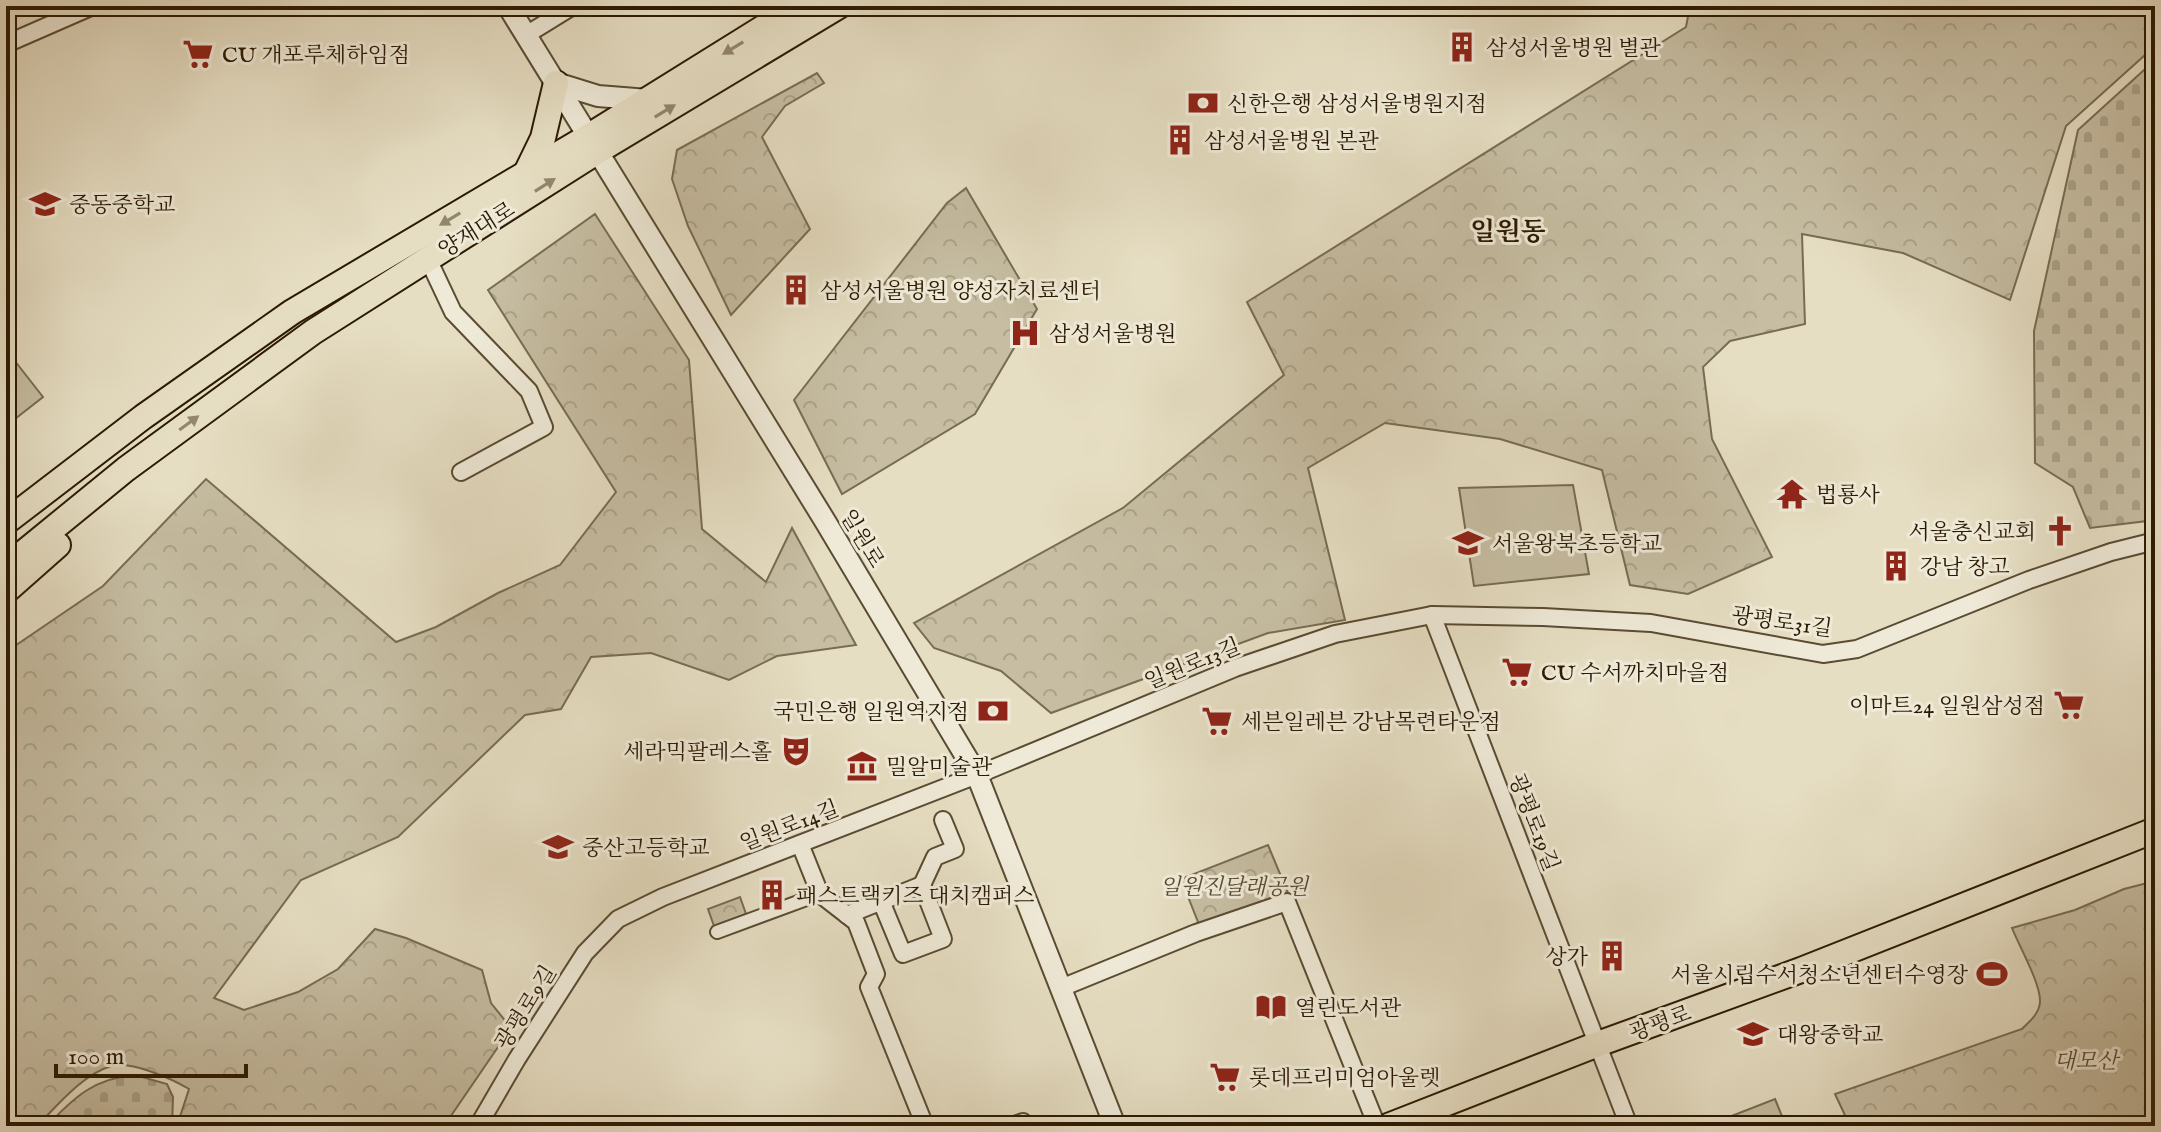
<svg xmlns="http://www.w3.org/2000/svg" width="2161" height="1132" font-family="'IM FELL English','Noto Serif KR',serif">
	<style>
		.forest { fill: url(#forest-crowns); stroke: #786c52; stroke-width: 2 }
		.cemetery { fill: url(#cemetery-stones); stroke: #786c52; stroke-width: 2 }
		.garden { fill: #c6bda2; stroke: #786c52; stroke-width: 2 }
		.lines { fill: none; stroke-linecap: round; stroke-linejoin: round }
		.pedestrian-casing { stroke: #5a4b32; stroke-width: 16 }
		.minor-casing { stroke: #5a4b32; stroke-width: 20 }
		.tertiary-casing { stroke: #5a4b32; stroke-width: 24 }
		.primary-casing { stroke: #2b1a02; stroke-width: 28 }
		.pedestrian { stroke: #efead8; stroke-width: 12 }
		.minor { stroke: #efead8; stroke-width: 16 }
		.tertiary { stroke: #efead8; stroke-width: 20 }
		.primary { stroke: #e6dec3; stroke-width: 24 }
		.oneway { fill: #92866c }
		.labels { text-anchor: middle; stroke-width: 6; stroke-linejoin: round; paint-order: stroke }
		.poi-label { font-size: 22px; fill: #2b1a02; stroke: #efead8; text-anchor: start }
		.street-label { font-size: 22px; fill: #2b1a02; stroke: #efead8 }
		.park-label { font-size: 22px; font-style: italic; fill: #5a4b32; stroke: #efead8 }
		.quarter-label { font-size: 26px; font-weight: bold; fill: #2b1a02; stroke: #efead8 }
	</style>
	<defs>
		<pattern id="forest-crowns" width="20" height="18" patternUnits="userSpaceOnUse" patternTransform="scale(2)"><rect width="20" height="18" fill="#c6bda2"/><path d="M2 6a3 3 0 1 1 6 0M12 15a3 3 0 1 1 6 0" fill="none" stroke="#aaa28a"/></pattern>
		<pattern id="cemetery-stones" width="16" height="16" patternUnits="userSpaceOnUse" patternTransform="scale(2)"><rect width="16" height="16" fill="#c6bda2"/><path d="M2 7V4a2 2 0 0 1 4 0v3zM10 15v-3a2 2 0 0 1 4 0v3z" fill="#aaa28a"/></pattern>
	</defs>
	<rect width="100%" height="100%" fill="#e6dec3"/>
	<filter id="stains"><feTurbulence type="fractalNoise" baseFrequency=".0025" numOctaves="4"/><feColorMatrix values="0 0 0 0 .2 0 0 0 0 .09 0 0 0 0 .02 0 0 0 .5 -.17"/></filter>
	<radialGradient id="worn" r=".72"><stop offset=".6" stop-color="#630" stop-opacity="0"/><stop offset="1" stop-color="#630" stop-opacity=".3"/></radialGradient>
	<g class="forest">
		<path d="M 1690,6 L 2155,6 L 2155,46 L 2066,126 L 2010,300 L 1903,253 L 1802,234 L 1805,324 L 1730,341 L 1703,367 L 1712,439 L 1772,557 L 1688,594 L 1630,585 L 1602,470 L 1500,439 L 1385,423 L 1308,468 L 1345,620 L 1268,633 L 1051,713 L 1001,671 L 934,648 L 914,623 L 1123,508 L 1284,375 L 1247,302 L 1686,27 Z"/>
		<path d="M 817,73 L 824,83 L 785,106 L 762,137 L 810,229 L 731,315 L 688,226 L 672,179 L 677,150 Z"/>
		<path d="M 966,188 L 1037,309 L 975,414 L 842,494 L 794,400 L 947,203 Z"/>
		<path d="M 595,214 L 689,360 L 702,529 L 766,582 L 792,528 L 856,645 L 777,656 L 729,680 L 651,653 L 591,657 L 561,709 L 525,715 L 398,837 L 301,880 L 214,998 L 244,1010 L 298,992 L 338,969 L 375,929 L 406,938 L 482,970 L 491,1003 L 511,1028 L 444,1126 L 177,1126 L 189,1089 C 172,1079 130,1060 111,1066 C 82,1075 58,1105 37,1126 L 6,1126 L 6,652 L 103,586 L 206,479 L 396,642 L 436,627 L 498,593 L 560,565 L 616,492 L 488,290 Z"/>
		<path d="M 1268,845 L 1288,893 L 1200,927 L 1181,879 Z"/>
		<path d="M 2155,881 L 2155,1126 L 1850,1126 L 1835,1094 L 2022,1029 C 2030,1021 2039,1014 2040,1002 C 2041,984 2019,946 2012,928 L 2075,910 L 2124,889 Z"/>
		<path d="M 740,897 L 746,914 L 714,926 L 708,909 Z"/>
	</g>
	<g class="cemetery">
		<path d="M 2155,60 L 2155,520 L 2090,528 L 2073,487 L 2035,463 L 2034,331 L 2078,130 Z"/>
		<path d="M 135,1075 L 167,1084 L 173,1097 L 172,1126 L 47,1126 C 74,1097 95,1078 135,1075 Z"/>
	</g>
	<g class="garden">
		<path d="M 11,356 L 43,397 L 6,426 L 6,360 Z"/>
		<path d="M 1573,485 L 1589,574 L 1474,586 L 1459,488 Z"/>
		<path d="M 1775,1099 L 1786,1126 L 1706,1126 Z"/>
	</g>
	<g class="lines">
		<g class="pedestrian-casing">
			<path id="pedestrian" d="M 717,932 L 820,894"/>
		</g>
		<g class="minor-casing">
			<g id="minor">
				<path d="M 526,35 L 573,6"/>
				<path d="M 6,44 L 93,6"/>
				<path d="M 428,259 L 453,312 L 529,391 L 544,427 L 461,472"/>
				<path d="M 1432,615 L 1629,1126"/>
				<path d="M 800,844 L 820,894 L 856,922 L 876,974 L 869,987 L 925,1126"/>
				<path d="M 922,885 L 935,857 L 955,849 L 943,820"/>
				<path d="M 847,915 L 922,885 L 943,939 L 903,954 L 881,901"/>
				<path d="M 1061,988 L 1196,933 L 1287,902 L 1377,1126"/>
				<path d="M 478,1126 L 517,1059 L 585,953 L 618,919 L 663,897 L 977,775 L 1235,668 L 1335,634 L 1432,615 L 1543,617 L 1651,623 L 1823,654 L 1857,649 L 2029,580 L 2111,552 L 2155,541"/>
				<path d="M 1011,1126 L 1023,1122 L 1024,1126"/>
			</g>
		</g>
		<g class="tertiary-casing">
			<g id="tertiary">
				<path d="M 508,6 L 825,521 L 977,775 L 1115,1126"/>
				<path d="M 556,83 L 598,96 L 648,100"/>
			</g>
		</g>
		<g class="primary-casing">
			<g id="primary">
				<path d="M 526,173 L 543,138 L 556,83"/>
				<path d="M 6,522 L 143,417 L 292,312 L 589,136 L 798,6"/>
				<path d="M 6,567 L 126,469 L 313,332 L 598,151 L 839,6"/>
				<path d="M 6,591 L 58,545"/>
				<path d="M 1388,1126 L 1598,1044 L 1801,970 L 2155,830"/>
			</g>
		</g>
		<use href="#pedestrian" class="pedestrian"/>
		<use href="#minor" class="minor"/>
		<use href="#tertiary" class="tertiary"/>
		<use href="#primary" class="primary"/>
	</g>
	<defs><path id="oneway-solid" d="M-6-.8H1V-3.2L6.5 0L1 3.2V.8H-6Z" transform="scale(2)"/></defs>
	<g class="oneway">
		<use href="#oneway-solid" transform="translate(733 48) rotate(149)"/>
		<use href="#oneway-solid" transform="translate(665 111) rotate(-31)"/>
		<use href="#oneway-solid" transform="translate(545 185) rotate(-32)"/>
		<use href="#oneway-solid" transform="translate(450 219) rotate(149)"/>
		<use href="#oneway-solid" transform="translate(189 423) rotate(-36)"/>
	</g>
	<defs>
		<g id="building-bare" transform="scale(2.4)"><path d="M-4-6H4V6H1V3H-1V6H-4ZM-2.5-4.3h1.7v1.8h-1.7ZM.8-4.3h1.7v1.8H.8ZM-2.5-1h1.7V.8h-1.7ZM.8-1h1.7V.8H.8Z" fill="#8f2418" stroke="#efead8" stroke-width="2.5" paint-order="stroke"/></g>
		<g id="supermarket-bare" transform="scale(2.4)"><path d="M-6-5.5h2.5l.6 2H6L4.5 2H-2.5L-4.4-4H-6ZM-1.5 3.2a1.3 1.3 0 1 0 .1 0ZM3 3.2a1.3 1.3 0 1 0 .1 0Z" fill="#8f2418" stroke="#efead8" stroke-width="2.5" paint-order="stroke"/></g>
		<g id="bank-bare" transform="scale(2.4)"><path d="M-6-4H6V4H-6ZM0-2.3a2.3 2.3 0 1 0 0 4.6a2.3 2.3 0 1 0 0-4.6Z" fill="#8f2418" stroke="#efead8" stroke-width="2.5" paint-order="stroke"/></g>
		<g id="school-bare" transform="scale(2.4)"><path d="M0-5L7-2L0 1L-7-2ZM-4 1L0 2.5L4 1V4Q0 6-4 4Z" fill="#8f2418" stroke="#efead8" stroke-width="2.5" paint-order="stroke"/></g>
		<g id="hospital-bare" transform="scale(2.4)"><path d="M-5-5h3v3.5h4V-5h3V5h-3V1.5h-4V5h-3Z" fill="#8f2418" stroke="#efead8" stroke-width="2.5" paint-order="stroke"/></g>
		<g id="temple-bare" transform="scale(2.4)"><path d="M0-6L5-2H3V0L6.5 2.5H4V6H1.5V3h-3V6H-4V2.5H-6.5L-3 0V-2H-5Z" fill="#8f2418" stroke="#efead8" stroke-width="2.5" paint-order="stroke"/></g>
		<g id="church-bare" transform="scale(2.4)"><path d="M-1.2-6h2.4v3.5h3.3v2.4h-3.3V6h-2.4V-.1h-3.3v-2.4h3.3Z" fill="#8f2418" stroke="#efead8" stroke-width="2.5" paint-order="stroke"/></g>
		<g id="theatre-bare" transform="scale(2.4)"><path d="M-5-5.5Q0-4 5-5.5V0Q5 5 0 6Q-5 5-5 0ZM-3.3-2.5H-1v1.5H-3.3ZM1-2.5H3.3v1.5H1ZM-2.8 1Q0 5.5 2.8 1Z" fill="#8f2418" stroke="#efead8" stroke-width="2.5" paint-order="stroke"/></g>
		<g id="museum-bare" transform="scale(2.4)"><path d="M0-6L6-3V-2H-6V-3ZM-5-1h2V3h-2ZM-1-1h2V3h-2ZM3-1h2V3H3ZM-6 4H6V6H-6Z" fill="#8f2418" stroke="#efead8" stroke-width="2.5" paint-order="stroke"/></g>
		<g id="stadium-bare" transform="scale(2.4)"><path d="M0-5a6.5 5 0 1 0 0 10a6.5 5 0 1 0 0-10ZM-3.5-1.8h7v3.6h-7Z" fill="#8f2418" stroke="#efead8" stroke-width="2.5" paint-order="stroke"/></g>
		<g id="library-bare" transform="scale(2.4)"><path d="M-6-4Q-3-5.5-.7-3.5V5Q-3 3-6 4ZM6-4Q3-5.5 .7-3.5V5Q3 3 6 4Z" fill="#8f2418" stroke="#efead8" stroke-width="2.5" paint-order="stroke"/></g>
	</defs>
	<g fill-rule="evenodd">
		<use href="#building-bare" x="1462" y="47"/>
		<use href="#supermarket-bare" x="198" y="54"/>
		<use href="#bank-bare" x="1203" y="103"/>
		<use href="#building-bare" x="1180" y="140"/>
		<use href="#school-bare" x="45" y="204"/>
		<use href="#building-bare" x="796" y="290"/>
		<use href="#hospital-bare" x="1025" y="333"/>
		<use href="#temple-bare" x="1792" y="494"/>
		<use href="#church-bare" x="2060" y="531"/>
		<use href="#school-bare" x="1468" y="543"/>
		<use href="#building-bare" x="1896" y="566"/>
		<use href="#supermarket-bare" x="1517" y="672"/>
		<use href="#supermarket-bare" x="2069" y="705"/>
		<use href="#bank-bare" x="993" y="711"/>
		<use href="#supermarket-bare" x="1217" y="721"/>
		<use href="#theatre-bare" x="796" y="751"/>
		<use href="#museum-bare" x="862" y="766"/>
		<use href="#school-bare" x="558" y="847"/>
		<use href="#building-bare" x="772" y="895"/>
		<use href="#building-bare" x="1612" y="956"/>
		<use href="#stadium-bare" x="1992" y="974"/>
		<use href="#library-bare" x="1271" y="1007"/>
		<use href="#school-bare" x="1753" y="1034"/>
		<use href="#supermarket-bare" x="1225" y="1077"/>
	</g>
	<g class="labels">
		<g class="poi-label">
			<text x="1486" y="55">삼성서울병원 별관</text>
			<text x="222" y="62">CU 개포루체하임점</text>
			<text x="1227" y="111">신한은행 삼성서울병원지점</text>
			<text x="1204" y="148">삼성서울병원 본관</text>
			<text x="69" y="212">중동중학교</text>
			<text x="820" y="298">삼성서울병원 양성자치료센터</text>
			<text x="1049" y="341">삼성서울병원</text>
			<text x="1816" y="502">법룡사</text>
			<text x="2036" y="539" text-anchor="end">서울충신교회</text>
			<text x="1492" y="551">서울왕북초등학교</text>
			<text x="1920" y="574">강남 창고</text>
			<text x="1541" y="680">CU 수서까치마을점</text>
			<text x="2045" y="713" text-anchor="end">이마트24 일원삼성점</text>
			<text x="969" y="719" text-anchor="end">국민은행 일원역지점</text>
			<text x="1241" y="729">세븐일레븐 강남목련타운점</text>
			<text x="772" y="759" text-anchor="end">세라믹팔레스홀</text>
			<text x="886" y="774">밀알미술관</text>
			<text x="582" y="855">중산고등학교</text>
			<text x="796" y="903">패스트랙키즈 대치캠퍼스</text>
			<text x="1588" y="964" text-anchor="end">상가</text>
			<text x="1968" y="982" text-anchor="end">서울시립수서청소년센터수영장</text>
			<text x="1295" y="1015">열린도서관</text>
			<text x="1777" y="1042">대왕중학교</text>
			<text x="1249" y="1085">롯데프리미엄아울렛</text>
		</g>
		<g class="street-label">
			<text transform="translate(476 229) rotate(-32)" y="8">양재대로</text>
			<text transform="translate(863 538) rotate(59)" y="8">일원로</text>
			<text transform="translate(1782 621) rotate(8)" y="8">광평로31길</text>
			<text transform="translate(1192 663) rotate(-22)" y="8">일원로13길</text>
			<text transform="translate(1535 822) rotate(69)" y="8">광평로19길</text>
			<text transform="translate(789 825) rotate(-21)" y="8">일원로14길</text>
			<text transform="translate(525 1007) rotate(-58)" y="8">광평로9길</text>
			<text transform="translate(1660 1022) rotate(-20)" y="8">광평로</text>
		</g>
		<g class="park-label">
			<text x="1234" y="894">일원진달래공원</text>
			<text x="2086" y="1068">대모산</text>
		</g>
		<g class="quarter-label">
			<text x="1508" y="240">일원동</text>
		</g>
	</g>
	<rect width="2161" height="1132" fill="none" stroke="#e6dec3" stroke-width="32"/>
	<rect x="8" y="8" width="2145" height="1116" fill="none" stroke="#2b1a02" stroke-width="4"/>
	<rect x="16" y="16" width="2129" height="1100" fill="none" stroke="#2b1a02" stroke-width="2"/>
	<path d="M56 1064v12h190v-12" fill="none" stroke="#2b1a02" stroke-width="4"/>
	<text x="68" y="1064" font-size="24" fill="#2b1a02" stroke="#efead8" stroke-width="6" paint-order="stroke">100 m</text>
	<rect width="100%" height="100%" filter="url(#stains)"/>
	<rect width="100%" height="100%" fill="url(#worn)"/>
</svg>
